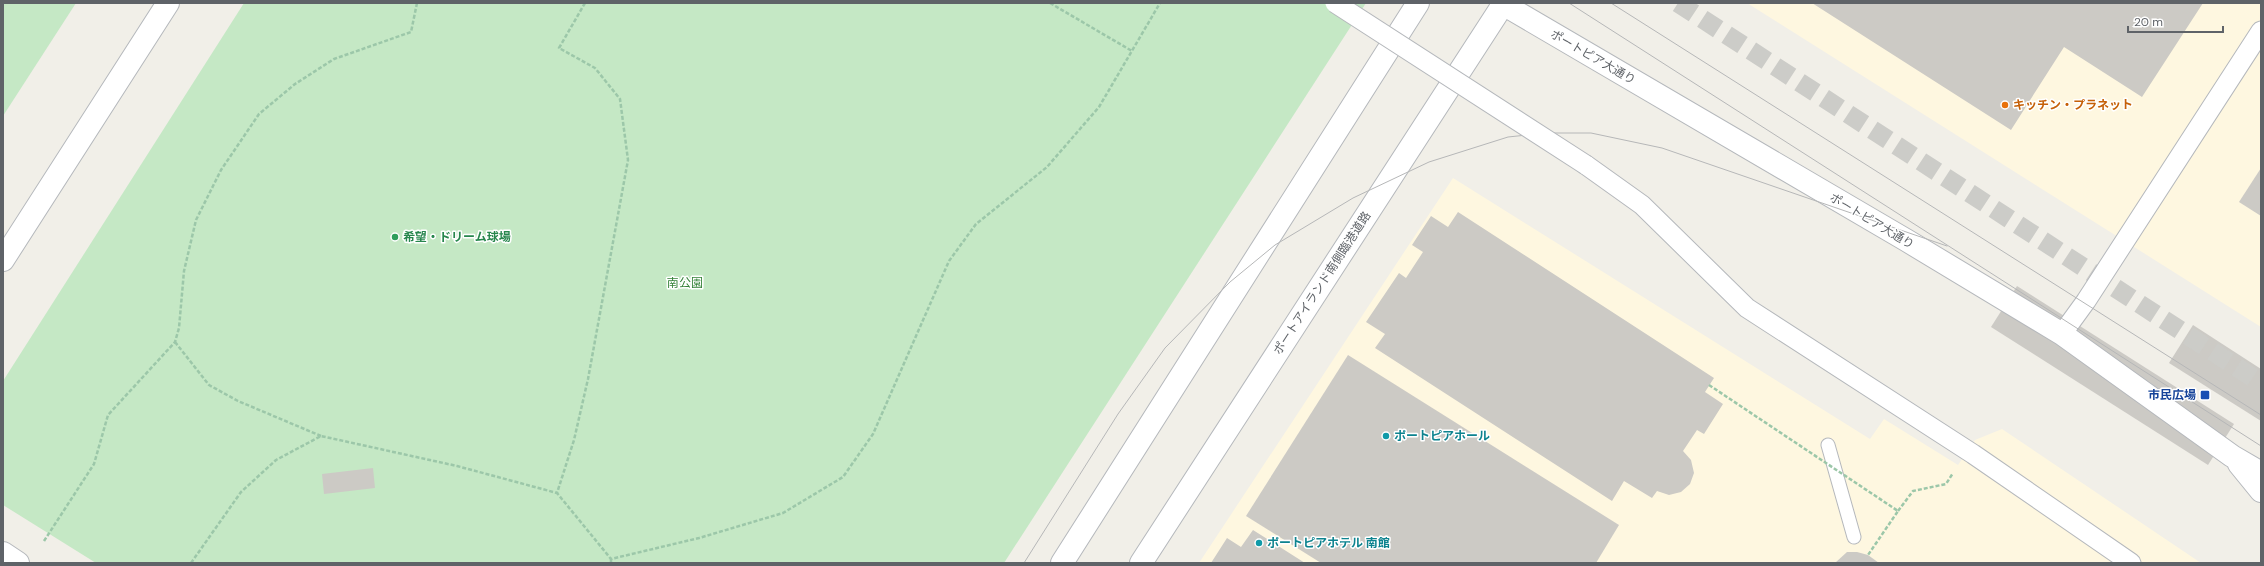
<svg xmlns="http://www.w3.org/2000/svg" width="2264" height="566" font-family="'DM Sans','Noto Sans JP',sans-serif">
	<style>
		.commercial { fill: #fef7e0 }
		.green { fill: #c5e8c5 }
		.building { fill: #cccac5 }
		.lines { fill: none; stroke-linecap: round; stroke-linejoin: round }
		.pedestrian-tunnel { stroke: #ccccc8; stroke-width: 19; stroke-dasharray: 19 10; stroke-linecap: butt }
		.service-casing { stroke: #b5b8bc; stroke-width: 15 }
		.pedestrian-casing { stroke: #b5b8bc; stroke-width: 21 }
		.tertiary-casing { stroke: #b5b8bc; stroke-width: 24 }
		.path { stroke: #9cc7a9; stroke-width: 2.5; stroke-dasharray: 4 2; stroke-linecap: butt }
		.service { stroke: #fff; stroke-width: 13 }
		.pedestrian { stroke: #fff; stroke-width: 19 }
		.tertiary { stroke: #fff; stroke-width: 22 }
		.tram { stroke: #b6b7b8; stroke-width: 1 }
		.pedestrian-bridge-casing { stroke: #b5b8bc; stroke-width: 21; stroke-linecap: butt }
		.path-bridge { stroke: #9cc7a9; stroke-width: 2.5; stroke-dasharray: 4 2; stroke-linecap: butt }
		.pedestrian-bridge { stroke: #fff; stroke-width: 19 }
		.food-dot { fill: #e8710a; stroke: #fff; stroke-width: 1.5 }
		.leisure-dot { fill: #2e9e5b; stroke: #fff; stroke-width: 1.5 }
		.transit-dot { fill: #1a4fb4; stroke: #fff; stroke-width: 1.5 }
		.culture-dot { fill: #0f9aa8; stroke: #fff; stroke-width: 1.5 }
		.labels { text-anchor: middle; stroke-width: 3; stroke-linejoin: round; paint-order: stroke }
		.street-label { font-size: 12px; fill: #5f6368; stroke: #fff }
		.food-label { font-size: 12px; font-weight: bold; fill: #c56008; stroke: #fff; text-anchor: start }
		.leisure-label { font-size: 12px; font-weight: bold; fill: #27864d; stroke: #fff; text-anchor: start }
		.park-label { font-size: 12px; fill: #348238; stroke: #fff }
		.transit-label { font-size: 12px; font-weight: bold; fill: #164399; stroke: #fff; text-anchor: end }
		.culture-label { font-size: 12px; font-weight: bold; fill: #0d838f; stroke: #fff; text-anchor: start }
	</style>
	<rect width="100%" height="100%" fill="#f1efe8"/>
	<g class="commercial">
		<path d="M 1747,3 L 2261,3 L 2261,327 Z"/>
		<path d="M 1453,178 L 1870,439 L 1884,419 L 1958,465 L 1975,440 L 2002,429 L 2201,563 L 1199,563 Z"/>
	</g>
	<g class="green">
		<path d="M 3,3 L 76,3 L 3,116 Z"/>
		<path d="M 244,3 L 1366,3 L 1004,563 L 96,563 L 3,505 L 3,381 Z"/>
	</g>
	<g class="building">
		<path d="M 1812,3 L 2203,3 L 2142,97 L 2064,47 L 2011,130 Z"/>
		<path d="M 2261,168 L 2261,216 L 2239,202 Z"/>
		<path d="M 1458,212 L 1714,378 L 1705,392 L 1723,404 L 1704,434 L 1697,430 L 1683,451 L 1691,460 L 1694,473 L 1690,484 L 1681,492 L 1669,495 L 1657,491 L 1652,498 L 1624,481 L 1612,501 L 1375,348 L 1385,334 L 1366,322 L 1399,273 L 1406,278 L 1423,252 L 1412,245 L 1431,216 L 1448,227 Z"/>
		<path d="M 2017,286 L 2234,424 L 2208,465 L 1991,327 Z"/>
		<path d="M 2193,325 L 2261,369 L 2261,421 L 2169,363 Z"/>
		<path d="M 1348,355 L 1619,525 L 1596,563 L 1321,563 L 1246,516 Z"/>
		<path d="M 373,468 L 375,488 L 324,494 L 322,474 Z"/>
		<path d="M 1253,530 L 1305,563 L 1211,563 L 1227,538 L 1241,547 Z"/>
		<path d="M 1847,552 L 1857,552 L 1868,555 L 1879,563 L 1835,563 Z"/>
	</g>
	<g class="lines">
		<path class="pedestrian-tunnel" d="M 1678,3 L 2261,383"/>
		<g class="service-casing">
			<path id="service" d="M 1828,445 L 1854,537"/>
		</g>
		<g class="pedestrian-casing">
			<g id="pedestrian">
				<path d="M 1586,165 L 1642,205 L 1747,308 L 1973,454 L 2131,563"/>
				<path d="M 2062,334 L 2086,301 L 2261,31"/>
			</g>
		</g>
		<g class="tertiary-casing">
			<g id="tertiary">
				<path d="M 1501,3 L 1906,240 L 2062,334 L 2232,456 L 2261,473"/>
				<path d="M 3,260 L 168,3"/>
				<path d="M 2239,464 L 2261,491"/>
				<path d="M 3,553 L 18,563"/>
				<path d="M 1062,563 L 1418,3"/>
				<path d="M 1141,563 L 1504,3"/>
			</g>
		</g>
		<g class="path">
			<path d="M 585,3 L 559,48 L 595,68 L 620,99 L 628,160 L 588,379 L 574,440 L 557,493 L 611,559 L 699,538 L 783,513 L 843,477 L 873,434 L 949,261 L 976,224 L 1047,167 L 1099,107 L 1160,3"/>
			<path d="M 1050,3 L 1132,51"/>
			<path d="M 175,342 L 209,385 L 238,401 L 321,436"/>
			<path d="M 1898,511 L 1913,491 L 1946,484 L 1953,473"/>
			<path d="M 44,541 L 94,464 L 108,415 L 175,342 L 179,328 L 184,271 L 196,220 L 221,170 L 259,114 L 295,84 L 334,59 L 411,32 L 417,3"/>
			<path d="M 611,559 L 611,563"/>
			<path d="M 191,563 L 241,492 L 276,460 L 321,436 L 457,466 L 557,493"/>
		</g>
		<use href="#service" class="service"/>
		<use href="#pedestrian" class="pedestrian"/>
		<use href="#tertiary" class="tertiary"/>
		<g class="tram">
			<path d="M 1569,3 L 2261,446"/>
			<path d="M 1611,3 L 2261,415"/>
			<path d="M 1024,563 L 1118,414 L 1165,348 L 1230,282 L 1275,245 L 1353,198 L 1429,162 L 1508,137 L 1546,133 L 1591,133 L 1662,148 L 1947,246"/>
		</g>
		<g class="pedestrian-bridge-casing">
			<path id="pedestrian-bridge" d="M 1335,3 L 1586,165"/>
		</g>
		<path class="path-bridge" d="M 1709,385 L 1898,511 L 1868,555"/>
		<use href="#pedestrian-bridge" class="pedestrian-bridge"/>
	</g>
	<circle class="food-dot" cx="2005" cy="105" r="4"/>
	<circle class="leisure-dot" cx="395" cy="237" r="4"/>
	<rect class="transit-dot" x="2200" y="390" width="10" height="10" rx="2"/>
	<g class="culture-dot">
		<circle cx="1386" cy="436" r="4"/>
		<circle cx="1259" cy="543" r="4"/>
	</g>
	<g class="labels">
		<g class="street-label">
			<text transform="translate(1593 57) rotate(30)" y="4">ポートピア大通り</text>
			<text transform="translate(1872 221) rotate(31)" y="4">ポートピア大通り</text>
			<text transform="translate(1322 283) rotate(-57)" y="4">ポートアイランド南側臨港道路</text>
		</g>
		<g class="food-label">
			<text x="2013" y="109">キッチン・プラネット</text>
		</g>
		<g class="leisure-label">
			<text x="403" y="241">希望・ドリーム球場</text>
		</g>
		<g class="park-label">
			<text x="685" y="287">南公園</text>
		</g>
		<g class="transit-label">
			<text x="2196" y="399">市民広場</text>
		</g>
		<g class="culture-label">
			<text x="1394" y="440">ポートピアホール</text>
			<text x="1267" y="547">ポートピアホテル 南館</text>
		</g>
	</g>
	<rect width="2264" height="566" fill="none" stroke="#5f6368" stroke-width="8"/>
	<path d="M2128 26v6h95v-6" fill="none" stroke="#5f6368" stroke-width="2"/>
	<text x="2134" y="26" font-size="12" fill="#5f6368" stroke="#ffffff" stroke-width="3" paint-order="stroke">20 m</text>
</svg>
